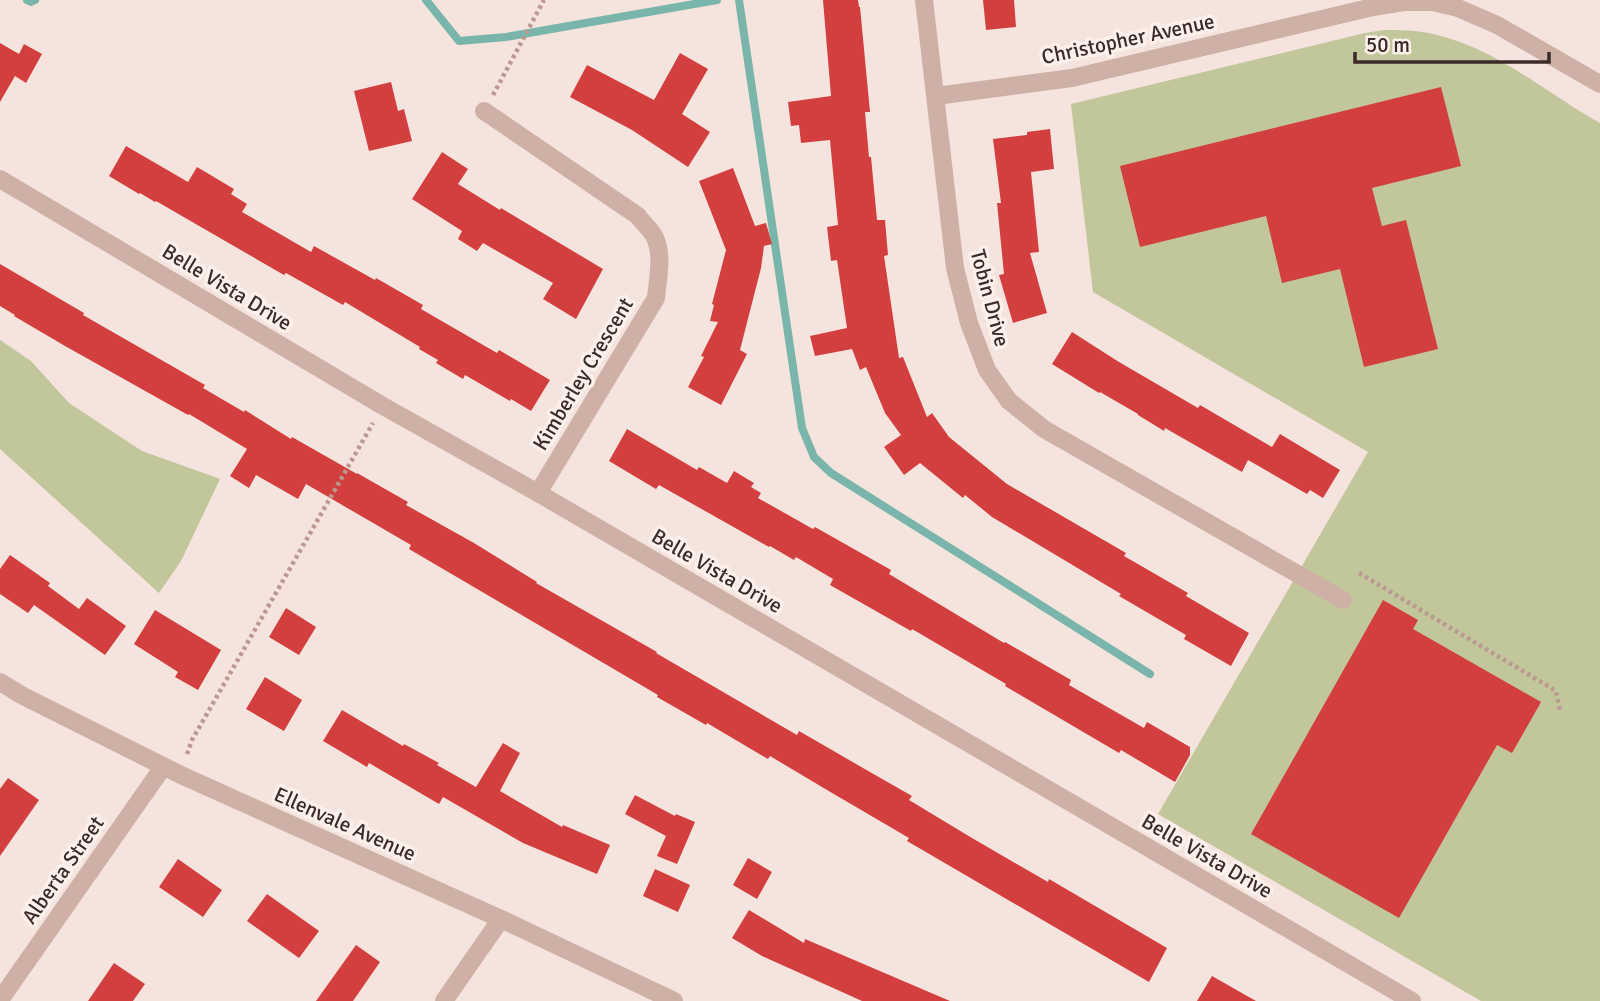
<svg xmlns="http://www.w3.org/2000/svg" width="1600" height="1001" font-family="Signika,sans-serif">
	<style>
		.green { fill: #c1c69b }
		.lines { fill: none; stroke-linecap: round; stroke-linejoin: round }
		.stream { stroke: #79b5aa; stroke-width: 8 }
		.building { fill: #d23f3e }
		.path { stroke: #bb9991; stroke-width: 4.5; stroke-dasharray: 3.5 3.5; stroke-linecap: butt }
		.minor { stroke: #cfb0a7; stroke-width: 18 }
		.labels { text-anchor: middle; stroke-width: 7; stroke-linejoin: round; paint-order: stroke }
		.street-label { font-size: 21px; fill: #3b2a28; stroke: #fcf0ea }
	</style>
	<rect width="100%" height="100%" fill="#f5e4dd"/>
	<g class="green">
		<path d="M 1384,30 C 1401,30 1417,30 1433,34 C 1496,48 1545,92 1600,123 L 1600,1001 L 1481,1001 L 1158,814 L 1368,452 L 1093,292 L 1071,104 L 1365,33 Z"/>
		<path d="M 0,340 L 31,361 L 69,403 L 142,451 L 220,479 L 181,561 L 159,593 L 0,449 Z"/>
	</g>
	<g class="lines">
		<g class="stream">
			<path d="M 27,0 L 31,2 L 35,0"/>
			<path d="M 426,0 L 459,41 L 506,37 L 717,0"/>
			<path d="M 739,0 L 802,428 L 814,457 L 831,473 L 1150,674"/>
		</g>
	</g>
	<g class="building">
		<path d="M 823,0 L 858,0 L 859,7 L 860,7 L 870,112 L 865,112 L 869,157 L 871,157 L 877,220 L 885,220 L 888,255 L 884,256 L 899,358 L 903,357 L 927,417 L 932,413 L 949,437 L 1007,484 L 1126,553 L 1124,556 L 1188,593 L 1186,596 L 1249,633 L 1231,666 L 1184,639 L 1186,635 L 1119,596 L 1121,594 L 992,517 L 965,495 L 963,498 L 920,463 L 904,475 L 884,447 L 901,435 L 885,413 L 866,367 L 860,370 L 852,349 L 815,356 L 810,336 L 847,328 L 837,260 L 831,261 L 827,227 L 838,225 L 830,140 L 801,143 L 799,125 L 791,126 L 788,102 L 831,96 Z"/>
		<path d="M 983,0 L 1014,0 L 1016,27 L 986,30 Z"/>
		<path d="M 0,43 L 19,54 L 24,44 L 42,54 L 26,83 L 15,76 L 0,102 Z"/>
		<path d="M 680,53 L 708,69 L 682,114 L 710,132 L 688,167 L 632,130 L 570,97 L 587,65 L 654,100 Z"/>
		<path d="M 391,82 L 398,111 L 404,109 L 412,141 L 369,151 L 354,91 Z"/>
		<path d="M 1441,87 L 1461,166 L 1372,188 L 1382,226 L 1406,220 L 1438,349 L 1364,367 L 1340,269 L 1282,283 L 1266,216 L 1140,247 L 1120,166 Z"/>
		<path d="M 1050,129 L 1054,169 L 1031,172 L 1039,252 L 1030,253 L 1047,313 L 1013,323 L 999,275 L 1004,274 L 997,203 L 1001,203 L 993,139 L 1027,135 L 1027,132 Z"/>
		<path d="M 126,146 L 188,182 L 197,167 L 234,189 L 231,194 L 247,204 L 242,212 L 311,252 L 314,246 L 375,280 L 376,278 L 423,305 L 421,309 L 497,353 L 499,350 L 550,380 L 531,411 L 511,399 L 510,401 L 465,375 L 463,379 L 436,363 L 438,360 L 419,349 L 420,347 L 345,302 L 343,305 L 286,273 L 284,275 L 156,201 L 155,202 L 140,193 L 139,194 L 109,176 Z"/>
		<path d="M 442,152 L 468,169 L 458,184 L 500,210 L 501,208 L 603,269 L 576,319 L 543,299 L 553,283 L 483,243 L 477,251 L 458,239 L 462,231 L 412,199 Z"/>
		<path d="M 733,168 L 755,226 L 766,223 L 772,244 L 764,246 L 761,268 L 740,350 L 747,354 L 721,405 L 688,387 L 704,357 L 701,356 L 718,322 L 710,321 L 714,305 L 712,304 L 726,250 L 699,181 Z"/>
		<path d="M 0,264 L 84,313 L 83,315 L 205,385 L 203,388 L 244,412 L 245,410 L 291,439 L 292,437 L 357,474 L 357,473 L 408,502 L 406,505 L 474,543 L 537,582 L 536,583 L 657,652 L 656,653 L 797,735 L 799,731 L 863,768 L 912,796 L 909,800 L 972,838 L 1048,882 L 1049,879 L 1167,948 L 1149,982 L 907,841 L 909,838 L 827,790 L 770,756 L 768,759 L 707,723 L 706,725 L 657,697 L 658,695 L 409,549 L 411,545 L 306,484 L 298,499 L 256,475 L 249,488 L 230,476 L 247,449 L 189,414 L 188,415 L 65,346 L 14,316 L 15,315 L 0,306 Z"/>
		<path d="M 1072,332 L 1119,362 L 1198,408 L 1200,405 L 1272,447 L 1280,434 L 1340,470 L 1323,498 L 1310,490 L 1307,494 L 1248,460 L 1242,472 L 1165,428 L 1164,431 L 1138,415 L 1138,414 L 1100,392 L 1099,393 L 1052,364 Z"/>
		<path d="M 627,429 L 697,470 L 699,467 L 727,483 L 734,471 L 754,483 L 751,487 L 761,493 L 758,498 L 813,529 L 815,527 L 891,570 L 889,574 L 1004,643 L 1005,642 L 1071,680 L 1069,685 L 1144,728 L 1147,722 L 1190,747 L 1190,755 L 1175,782 L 1121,750 L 1119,753 L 1005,686 L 1006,684 L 912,629 L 911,631 L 830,585 L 833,579 L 796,557 L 794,560 L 770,546 L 769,547 L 659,485 L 656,489 L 609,461 Z"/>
		<path d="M 10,555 L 50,583 L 48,586 L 79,609 L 87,598 L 126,626 L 105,655 L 34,605 L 28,613 L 0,594 L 0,569 Z"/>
		<path d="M 1383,600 L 1418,620 L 1413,629 L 1541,702 L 1512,753 L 1497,745 L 1399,918 L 1251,834 Z"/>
		<path d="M 286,608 L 316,627 L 299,655 L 269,637 Z"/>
		<path d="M 155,610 L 221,650 L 198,690 L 175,677 L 178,672 L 134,644 Z"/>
		<path d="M 265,677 L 302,700 L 284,731 L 246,709 Z"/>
		<path d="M 342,710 L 403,746 L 404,744 L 439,763 L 437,765 L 476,787 L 503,743 L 520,753 L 500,791 L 562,827 L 563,825 L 610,845 L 597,874 L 523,843 L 443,797 L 439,804 L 369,763 L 367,767 L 323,741 Z"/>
		<path d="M 8,778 L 39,800 L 0,856 L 0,789 Z"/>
		<path d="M 635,795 L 675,816 L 676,814 L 695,822 L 677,864 L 657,856 L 666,836 L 625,814 Z"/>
		<path d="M 748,858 L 772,872 L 757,899 L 733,885 Z"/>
		<path d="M 178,859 L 222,890 L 203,917 L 159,887 Z"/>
		<path d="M 655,869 L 690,885 L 678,912 L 643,896 Z"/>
		<path d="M 267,894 L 319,931 L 299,958 L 247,921 Z"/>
		<path d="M 749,910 L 804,943 L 805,939 L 950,1001 L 862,1001 L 762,956 L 732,938 Z"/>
		<path d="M 356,945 L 380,962 L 353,1001 L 316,1001 Z"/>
		<path d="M 114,963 L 145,984 L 133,1001 L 88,1001 Z"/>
		<path d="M 1212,976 L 1256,1001 L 1197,1001 Z"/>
	</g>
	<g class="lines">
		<g class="path">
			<path d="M 493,95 L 544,0"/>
			<path d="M 1359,573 L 1556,691 L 1560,711"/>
			<path d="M 187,754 L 192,740 L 373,423"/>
		</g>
		<g class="minor">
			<path d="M 924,0 L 955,268 L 969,323 L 987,370 L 1009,401 L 1044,429 L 1343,600"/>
			<path d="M 936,96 L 1072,78 L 1373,7 L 1404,2 L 1433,2 L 1458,8 L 1497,25 L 1600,84"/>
			<path d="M 484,111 L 638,216 C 642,222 649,228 653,234 C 664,252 658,277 656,298 L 538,493"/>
			<path d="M 0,179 L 383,406 L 538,493 L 1412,1001"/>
			<path d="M 0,682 L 23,696 L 181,775 L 501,919 L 674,1001"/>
			<path d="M 0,1000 L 163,767"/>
			<path d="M 444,1001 L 501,919"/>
		</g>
	</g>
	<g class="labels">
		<g class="street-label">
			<text transform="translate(1128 39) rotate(-12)" y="7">Christopher Avenue</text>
			<text transform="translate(227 287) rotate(31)" y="7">Belle Vista Drive</text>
			<text transform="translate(990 298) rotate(75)" y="7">Tobin Drive</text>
			<text transform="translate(583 374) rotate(-59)" y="7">Kimberley Crescent</text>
			<text transform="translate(717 571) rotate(30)" y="7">Belle Vista Drive</text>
			<text transform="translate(345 824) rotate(24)" y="7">Ellenvale Avenue</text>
			<text transform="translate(1207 856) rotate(30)" y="7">Belle Vista Drive</text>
			<text transform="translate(63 870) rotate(-55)" y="7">Alberta Street</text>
		</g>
	</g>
	<path d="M1355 52v10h194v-10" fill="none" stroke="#3b2a28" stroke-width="3.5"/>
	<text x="1366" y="52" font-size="21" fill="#3b2a28" stroke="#fcf0ea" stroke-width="5" paint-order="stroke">50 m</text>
</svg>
